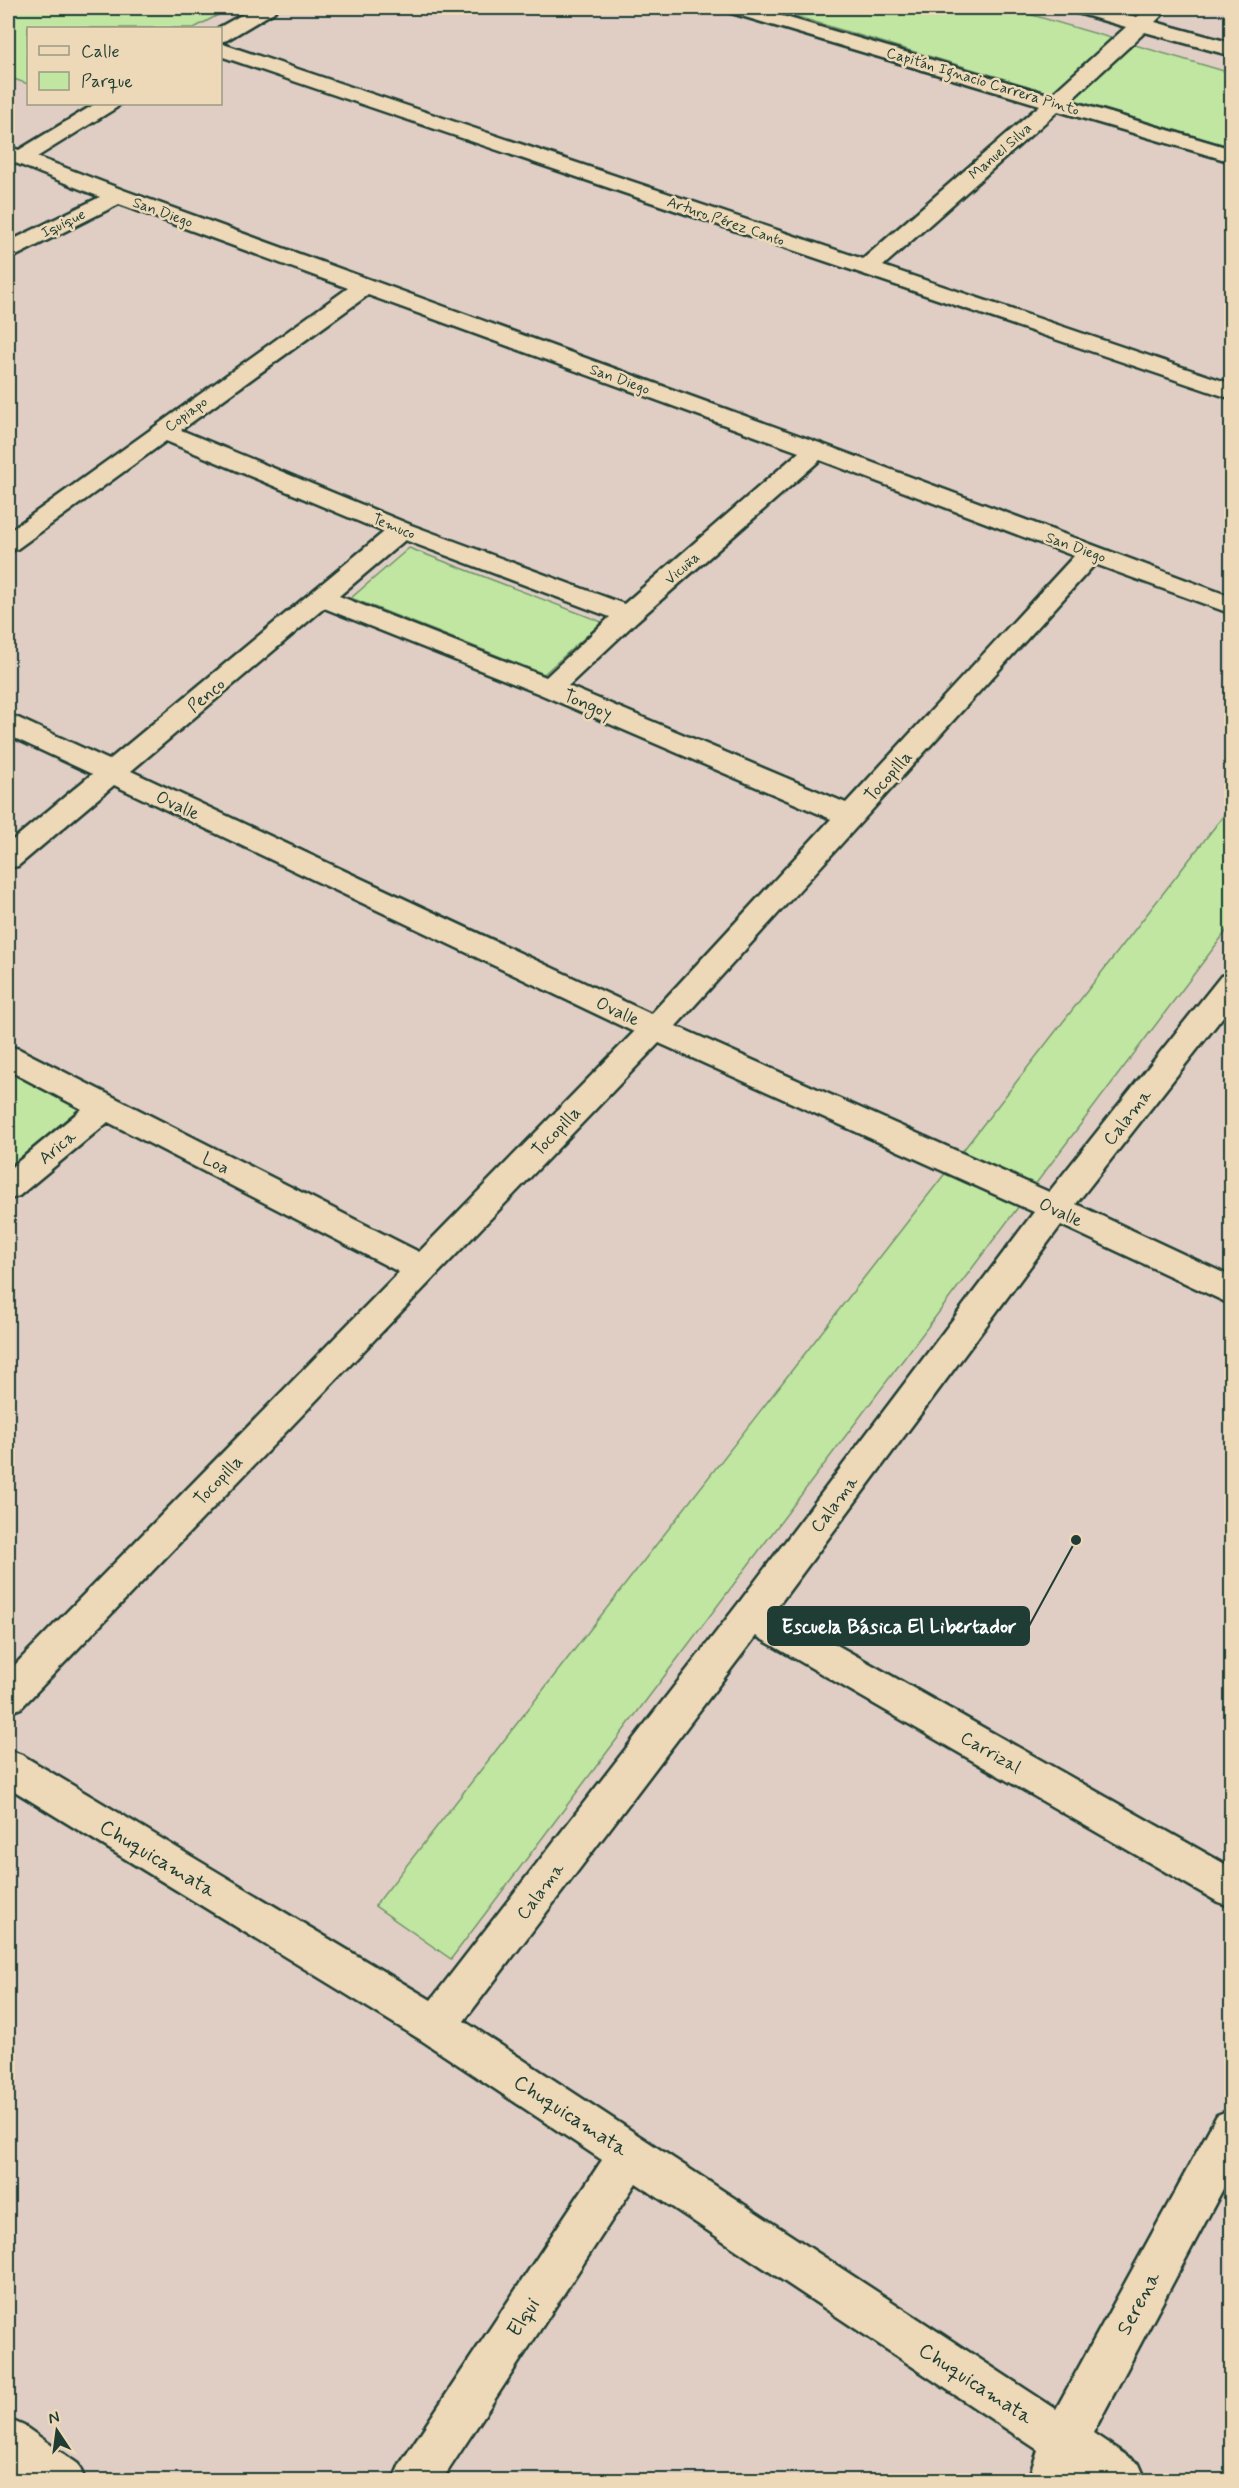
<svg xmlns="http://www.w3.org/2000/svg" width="1239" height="2488" font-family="Mynerve,sans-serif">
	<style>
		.green { fill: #c0e6a1; stroke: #70926a; stroke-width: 1.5 }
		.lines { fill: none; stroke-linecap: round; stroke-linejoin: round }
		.minor-casing { stroke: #1f3d34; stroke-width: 5 }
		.minor { fill: #edd9b7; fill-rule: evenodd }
		.labels { text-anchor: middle; stroke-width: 5; stroke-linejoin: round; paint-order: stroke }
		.far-street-label { font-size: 15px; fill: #1f3d34; stroke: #edd9b7 }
		.street-label { font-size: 18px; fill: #1f3d34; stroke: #edd9b7 }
		.near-street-label { font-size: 21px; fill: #1f3d34; stroke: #edd9b7 }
		.leader { fill: none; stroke: #1f3d34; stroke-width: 2 }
		.callout-dot { fill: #1f3d34; stroke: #edd9b7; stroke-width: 2 }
		.callout { fill: #1f3d34; stroke: #1f3d34; stroke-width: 2 }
		.callout-label { font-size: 20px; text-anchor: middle; font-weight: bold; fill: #fff }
	</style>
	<rect width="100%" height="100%" fill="#e0cec5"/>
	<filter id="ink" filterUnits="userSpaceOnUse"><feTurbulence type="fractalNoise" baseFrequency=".0167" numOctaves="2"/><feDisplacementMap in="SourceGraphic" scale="12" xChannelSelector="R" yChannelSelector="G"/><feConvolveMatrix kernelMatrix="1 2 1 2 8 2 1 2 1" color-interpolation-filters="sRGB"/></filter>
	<g filter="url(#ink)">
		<g class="green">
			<path d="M 8,8 L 231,8 L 194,28 L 28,28 L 28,84 L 8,77 Z"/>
			<path d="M 768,8 L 1008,8 L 1231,73 L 1231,147 Z"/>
			<path d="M 409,548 L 602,622 L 544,674 L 351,598 Z"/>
			<path d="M 1231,806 L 1231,925 L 451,1959 L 375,1906 Z"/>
			<path d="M 8,1071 L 82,1106 L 8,1168 Z"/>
		</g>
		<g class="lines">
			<g class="minor-casing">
				<g id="minor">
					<path d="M 254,8 L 277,8 L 274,12 L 227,40 L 220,42 L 220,28 L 218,28 Z"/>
					<path d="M 725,8 L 755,8 L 1051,95 L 1126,27 L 1074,12 L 1071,8 L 1102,8 L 1137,17 L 1148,8 L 1169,8 L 1155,22 L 1232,43 L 1232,56 L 1145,32 L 1070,101 L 1232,149 L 1232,162 L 1058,111 L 883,266 L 1232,384 L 1232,399 L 220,56 L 220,43 L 863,259 L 1040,105 L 728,12 Z"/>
					<path d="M 95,104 L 120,104 L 116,108 L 37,157 L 126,191 L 825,445 L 1232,597 L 1232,614 L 1095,564 L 676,1026 L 1049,1192 L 1221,976 L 1232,973 L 1232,1005 L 1076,1204 L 1232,1277 L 1232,1305 L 1061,1225 L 775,1610 L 1232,1868 L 1232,1907 L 1218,1902 L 756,1636 L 464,2021 L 1056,2409 L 1217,2115 L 1232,2109 L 1232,2172 L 1093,2433 L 1139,2464 L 1146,2480 L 1083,2480 L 1075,2475 L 1074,2480 L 1028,2480 L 1038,2450 L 636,2183 L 442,2480 L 393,2480 L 400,2464 L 602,2160 L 421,2040 L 8,1787 L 8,1750 L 22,1755 L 431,2000 L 738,1604 L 1034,1212 L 659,1043 L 21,1708 L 8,1713 L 8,1672 L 399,1272 L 108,1122 L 19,1196 L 8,1200 L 8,1170 L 82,1109 L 8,1070 L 8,1046 L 19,1049 L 419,1252 L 634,1032 L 114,785 L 18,866 L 8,868 L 8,844 L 92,774 L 8,735 L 8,715 L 18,718 L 109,760 L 384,532 L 166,441 L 17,549 L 8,552 L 8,532 L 348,288 L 119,204 L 16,256 L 8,258 L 8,242 L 100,197 L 8,160 L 8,147 L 19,150 ZM 368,295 L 799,452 L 624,604 L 411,525 L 181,430 ZM 820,460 L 1074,556 L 846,803 L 568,686 L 637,621 ZM 405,540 L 610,617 L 546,677 L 339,596 ZM 324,608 L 540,694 L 831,819 L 651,1014 L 131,771 Z"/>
					<path d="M 8,2419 L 24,2426 L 78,2464 L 85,2480 L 24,2480 L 8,2469 Z"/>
				</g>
			</g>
			<use href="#minor" class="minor"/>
		</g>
	</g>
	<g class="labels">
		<g class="far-street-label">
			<text transform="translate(983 81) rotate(17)" y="5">Capitán Ignacio Carrera Pinto</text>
			<text transform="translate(1000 151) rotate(-41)" y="5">Manuel Silva</text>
			<text transform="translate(163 212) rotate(20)" y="5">San Diego</text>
			<text transform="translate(726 221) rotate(19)" y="5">Arturo Pérez Canto</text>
			<text transform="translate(63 223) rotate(-26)" y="5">Iquique</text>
			<text transform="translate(620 379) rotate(20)" y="5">San Diego</text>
			<text transform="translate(186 414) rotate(-36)" y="5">Copiapo</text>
			<text transform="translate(394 526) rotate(22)" y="5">Temuco</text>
			<text transform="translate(1076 547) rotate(20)" y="5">San Diego</text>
			<text transform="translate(682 568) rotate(-41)" y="5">Vicuña</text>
		</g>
		<g class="street-label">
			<text transform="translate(206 695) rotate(-40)" y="6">Penco</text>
			<text transform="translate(588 704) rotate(23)" y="6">Tongoy</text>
			<text transform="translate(888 776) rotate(-48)" y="6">Tocopilla</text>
			<text transform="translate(178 805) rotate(25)" y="6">Ovalle</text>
			<text transform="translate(618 1011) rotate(25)" y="6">Ovalle</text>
			<text transform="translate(1127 1117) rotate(-52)" y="6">Calama</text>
			<text transform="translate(556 1131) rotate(-46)" y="6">Tocopilla</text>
			<text transform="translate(57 1147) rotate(-40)" y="6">Arica</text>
			<text transform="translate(216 1163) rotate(27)" y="6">Loa</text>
			<text transform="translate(1061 1212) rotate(25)" y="6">Ovalle</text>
			<text transform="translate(218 1480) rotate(-46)" y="6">Tocopilla</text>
			<text transform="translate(834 1504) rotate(-53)" y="6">Calama</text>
			<text transform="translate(991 1752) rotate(30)" y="6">Carrizal</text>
			<text transform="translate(540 1891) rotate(-53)" y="6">Calama</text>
		</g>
		<g class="near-street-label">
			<text transform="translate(158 1858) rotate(31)" y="7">Chuquicamata</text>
			<text transform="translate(571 2115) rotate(33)" y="7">Chuquicamata</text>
			<text transform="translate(1138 2303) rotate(-62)" y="7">Serena</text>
			<text transform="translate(523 2317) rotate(-57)" y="7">Elqui</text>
			<text transform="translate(976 2383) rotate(33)" y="7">Chuquicamata</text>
		</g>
	</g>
	<path class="leader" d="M1076 1540L1029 1626"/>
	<circle class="callout-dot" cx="1076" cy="1540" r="6"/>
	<rect class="callout" x="768" y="1607" width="261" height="38" rx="6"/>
	<g class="callout-label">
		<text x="899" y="1633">Escuela Básica El Libertador</text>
	</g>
	<rect width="1239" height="2488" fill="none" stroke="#edd9b7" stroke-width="30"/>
	<rect x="15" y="15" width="1209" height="2458" fill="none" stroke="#1f3d34" stroke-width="2" filter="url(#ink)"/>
	<rect x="27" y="27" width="195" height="78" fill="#edd9b7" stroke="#9b9b83" stroke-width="1.5"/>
	<rect x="39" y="46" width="30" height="9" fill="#edd9b7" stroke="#9b9b83" stroke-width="1.5"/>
	<text x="81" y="57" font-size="18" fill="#1f3d34">Calle</text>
	<rect x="39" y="72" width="30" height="18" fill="#c0e6a1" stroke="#9b9b83" stroke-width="1.5"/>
	<text x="81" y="87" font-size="18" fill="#1f3d34">Parque</text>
	<g transform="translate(57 2431) rotate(347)" stroke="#edd9b7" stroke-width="4.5" paint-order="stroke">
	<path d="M0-4.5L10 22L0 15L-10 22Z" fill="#1f3d34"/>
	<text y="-9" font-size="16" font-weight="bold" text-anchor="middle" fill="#1f3d34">N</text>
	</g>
</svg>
